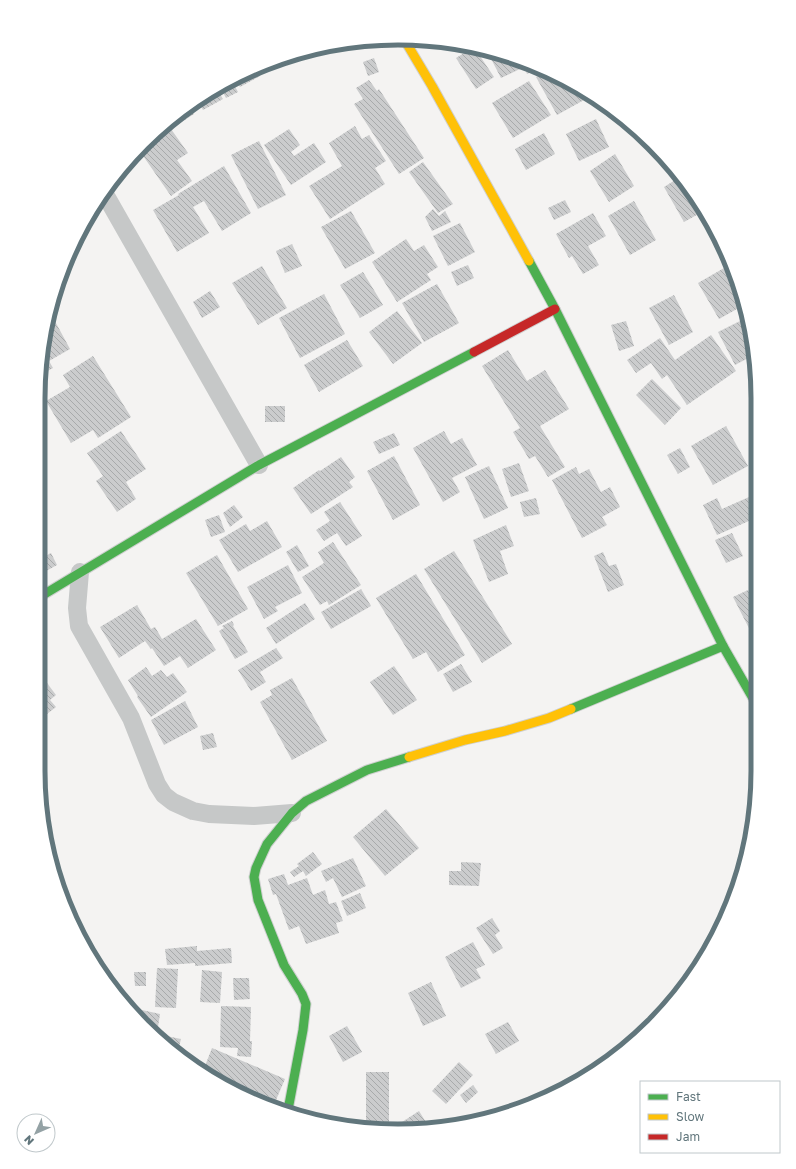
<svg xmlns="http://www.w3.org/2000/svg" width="796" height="1169" font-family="'Golos Text',sans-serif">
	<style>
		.building { fill: url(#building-back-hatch) }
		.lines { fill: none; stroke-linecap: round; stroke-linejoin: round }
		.fast-casing { stroke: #cfd0d0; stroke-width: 11 }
		.slow-casing { stroke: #cfd0d0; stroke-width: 11 }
		.jam-casing { stroke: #cfd0d0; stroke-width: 11 }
		.street { stroke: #c6c8c8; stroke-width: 18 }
		.fast { stroke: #4caf50; stroke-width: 9 }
		.slow { stroke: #ffc107; stroke-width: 9 }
		.jam { stroke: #c62828; stroke-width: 9 }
		.rim { fill: none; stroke: #61767c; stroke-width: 5 }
	</style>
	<defs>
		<pattern id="building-back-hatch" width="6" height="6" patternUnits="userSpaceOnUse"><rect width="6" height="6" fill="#cbcccd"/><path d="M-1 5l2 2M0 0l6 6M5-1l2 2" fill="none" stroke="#a8aaab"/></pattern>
	</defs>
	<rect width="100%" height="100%" fill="#f4f3f2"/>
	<g class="building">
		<path d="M 474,47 L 494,77 L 476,89 L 456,58 Z"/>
		<path d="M 487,51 L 536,65 L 540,68 L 527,74 L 524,67 L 501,78 Z"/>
		<path d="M 296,54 L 285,62 L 283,59 Z"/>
		<path d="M 374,58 L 379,72 L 368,76 L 363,62 Z"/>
		<path d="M 255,68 L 260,76 L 240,87 L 235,79 Z"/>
		<path d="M 546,71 L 577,88 L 584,100 L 557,115 L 536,77 Z"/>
		<path d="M 369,80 L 377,91 L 379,89 L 424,158 L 399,174 L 354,104 L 363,99 L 356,88 Z"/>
		<path d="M 232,81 L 238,92 L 226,98 L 220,87 Z"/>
		<path d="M 529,81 L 551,115 L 513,138 L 492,103 Z"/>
		<path d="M 217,89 L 223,99 L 203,110 L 197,99 Z"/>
		<path d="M 188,106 L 194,114 L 171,129 L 188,153 L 177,160 L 192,181 L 171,196 L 139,150 L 143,144 Z"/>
		<path d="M 596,119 L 609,147 L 579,161 L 566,134 Z"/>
		<path d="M 355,126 L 362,139 L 369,135 L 386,161 L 375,168 L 385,184 L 330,219 L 309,186 L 342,166 L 329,143 Z"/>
		<path d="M 289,129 L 300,145 L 291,152 L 294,156 L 314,143 L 326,162 L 291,185 L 264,145 Z"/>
		<path d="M 544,133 L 555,154 L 526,170 L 515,149 Z"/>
		<path d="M 259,141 L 286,195 L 258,209 L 231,155 Z"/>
		<path d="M 615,154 L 634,186 L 609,202 L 590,171 Z"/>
		<path d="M 423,162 L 453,204 L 438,213 L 409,172 Z"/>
		<path d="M 224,166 L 251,213 L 222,231 L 204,201 L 193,207 L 209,233 L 177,252 L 153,210 L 179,195 L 178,194 Z"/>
		<path d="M 680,177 L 697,198 L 704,211 L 684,222 L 664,187 Z"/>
		<path d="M 565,200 L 571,212 L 554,220 L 548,208 Z"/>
		<path d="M 634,201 L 656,240 L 630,255 L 608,216 Z"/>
		<path d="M 433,209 L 439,216 L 445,211 L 451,222 L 432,231 L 425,217 Z"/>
		<path d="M 351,211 L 375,253 L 345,269 L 321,227 Z"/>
		<path d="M 593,213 L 606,236 L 588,246 L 599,265 L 583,274 L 572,256 L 569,258 L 556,234 Z"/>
		<path d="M 460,223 L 475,252 L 448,266 L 433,236 Z"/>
		<path d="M 406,239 L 414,251 L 424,245 L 438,267 L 427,274 L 431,280 L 397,302 L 372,262 Z"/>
		<path d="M 292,244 L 302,266 L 285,273 L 276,251 Z"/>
		<path d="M 731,264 L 744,305 L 719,319 L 698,283 Z"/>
		<path d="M 468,265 L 474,278 L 457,286 L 451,272 Z"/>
		<path d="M 262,266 L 287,308 L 258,325 L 232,283 Z"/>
		<path d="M 363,272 L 383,305 L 360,318 L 340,285 Z"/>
		<path d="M 437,284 L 459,323 L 424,342 L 402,303 Z"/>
		<path d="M 210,291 L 220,307 L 202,318 L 193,302 Z"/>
		<path d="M 324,294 L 345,334 L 300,358 L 279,318 Z"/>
		<path d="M 674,295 L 693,332 L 669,345 L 649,308 Z"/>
		<path d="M 397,311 L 422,343 L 393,364 L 369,332 Z"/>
		<path d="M 50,312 L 70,349 L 49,361 L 53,368 L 40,375 L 45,328 Z"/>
		<path d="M 748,317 L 751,328 L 754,355 L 735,365 L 718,332 Z"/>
		<path d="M 626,321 L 634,346 L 619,351 L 611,325 Z"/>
		<path d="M 711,335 L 736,371 L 687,405 L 667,375 L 662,379 L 651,363 L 636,373 L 627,360 L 660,338 L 675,360 Z"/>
		<path d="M 347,340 L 363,366 L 319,392 L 304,365 Z"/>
		<path d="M 508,350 L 527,381 L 545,370 L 569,409 L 540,426 L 565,467 L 548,477 L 535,456 L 529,459 L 513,432 L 520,428 L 482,366 Z"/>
		<path d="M 93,356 L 131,417 L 98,438 L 93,430 L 71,443 L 46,401 L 70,387 L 63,375 Z"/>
		<path d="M 652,379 L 681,408 L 665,425 L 636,395 Z"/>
		<rect x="265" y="406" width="20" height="16"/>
		<path d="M 726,426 L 748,466 L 713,485 L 691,446 Z"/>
		<path d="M 121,431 L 146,469 L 126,482 L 136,499 L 117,512 L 96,481 L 103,476 L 87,453 Z"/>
		<path d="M 444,431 L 451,444 L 462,438 L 477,465 L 452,478 L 460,492 L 443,502 L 413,448 Z"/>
		<path d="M 394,433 L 400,445 L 379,454 L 373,442 Z"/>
		<path d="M 680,448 L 690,467 L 678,474 L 667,455 Z"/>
		<path d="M 394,456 L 420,505 L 393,520 L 367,471 Z"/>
		<path d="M 341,457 L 355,477 L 349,482 L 353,487 L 311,514 L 293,488 L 319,470 L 320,471 Z"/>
		<path d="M 519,463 L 529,491 L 511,497 L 502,469 Z"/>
		<path d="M 489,466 L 508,508 L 484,519 L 465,477 Z"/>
		<path d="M 576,467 L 579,474 L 589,469 L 601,492 L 610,487 L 620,507 L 602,517 L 607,525 L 582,538 L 552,480 Z"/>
		<path d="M 758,467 L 758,491 L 750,470 Z"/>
		<path d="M 749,497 L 758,514 L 758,517 L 717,535 L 703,505 L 717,498 L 722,509 Z"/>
		<path d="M 536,498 L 540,514 L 524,517 L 520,502 Z"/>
		<path d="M 340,502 L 362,536 L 346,546 L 337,533 L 324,541 L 316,530 L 330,521 L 324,512 Z"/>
		<path d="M 234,505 L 243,517 L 230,527 L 223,513 Z"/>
		<path d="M 219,515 L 225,532 L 211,537 L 205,520 Z"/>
		<path d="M 267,521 L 282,547 L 238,572 L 219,540 L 246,524 L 250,531 Z"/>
		<path d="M 506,525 L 514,546 L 500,551 L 508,574 L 489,582 L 473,540 Z"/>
		<path d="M 732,533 L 743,556 L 726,563 L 715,540 Z"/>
		<path d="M 333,542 L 361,585 L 329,605 L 327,601 L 320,605 L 302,577 L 324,563 L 318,552 Z"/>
		<path d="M 297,545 L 309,566 L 298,572 L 286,552 Z"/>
		<path d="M 454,551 L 512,644 L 482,663 L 424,569 Z"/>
		<path d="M 603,552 L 609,566 L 616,564 L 624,585 L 608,592 L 594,556 Z"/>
		<path d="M 51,553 L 57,565 L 39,575 L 38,560 Z"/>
		<path d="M 217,555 L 248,609 L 218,626 L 186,573 Z"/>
		<path d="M 288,565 L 302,593 L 275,607 L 278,611 L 264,619 L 247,587 Z"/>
		<path d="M 416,574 L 465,655 L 438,672 L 426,652 L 413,659 L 376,598 Z"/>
		<path d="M 361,589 L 371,606 L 331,629 L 321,612 Z"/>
		<path d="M 748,590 L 758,609 L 758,638 L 755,640 L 733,597 Z"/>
		<path d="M 758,591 L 758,600 L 755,592 Z"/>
		<path d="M 305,603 L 315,619 L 276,644 L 266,628 Z"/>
		<path d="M 137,605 L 151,629 L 155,627 L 162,639 L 196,619 L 216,650 L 188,668 L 180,656 L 164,666 L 152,648 L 151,649 L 145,641 L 119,658 L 100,627 Z"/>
		<path d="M 232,621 L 234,625 L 233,626 L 248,652 L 235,659 L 219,631 L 224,628 L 222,626 Z"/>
		<path d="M 276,648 L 283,658 L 260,672 L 266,682 L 251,691 L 238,670 Z"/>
		<path d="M 461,664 L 472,682 L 453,692 L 443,674 Z"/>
		<path d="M 394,666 L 417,700 L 393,715 L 370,682 Z"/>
		<path d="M 146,667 L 152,676 L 161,670 L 167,677 L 173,673 L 187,692 L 151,717 L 137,697 L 138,696 L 128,680 Z"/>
		<path d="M 38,671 L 56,695 L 50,700 L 56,707 L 38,721 Z"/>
		<path d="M 292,678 L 327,741 L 292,760 L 260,702 L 272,695 L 270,690 Z"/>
		<path d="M 185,701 L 198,727 L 164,745 L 151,720 Z"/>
		<path d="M 213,733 L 217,747 L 203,750 L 200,736 Z"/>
		<path d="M 386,809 L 419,848 L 385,876 L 353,837 Z"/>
		<path d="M 313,852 L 322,864 L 306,876 L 303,871 L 294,877 L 290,872 L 299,866 L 297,864 Z"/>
		<path d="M 353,858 L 366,886 L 342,897 L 333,878 L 326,882 L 321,871 Z"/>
		<path d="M 461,862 L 481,863 L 479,886 L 449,885 L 449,871 L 461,871 Z"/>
		<path d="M 284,874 L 288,885 L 307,878 L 313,895 L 325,890 L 329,904 L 336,902 L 343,921 L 336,923 L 339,933 L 306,944 L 299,926 L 289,930 L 276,894 L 273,895 L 268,879 Z"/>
		<path d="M 360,893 L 366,908 L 347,916 L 341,901 Z"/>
		<path d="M 492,918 L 500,931 L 495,935 L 503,948 L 493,954 L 476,928 Z"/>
		<path d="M 473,942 L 485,965 L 476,969 L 481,978 L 461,988 L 445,957 Z"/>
		<path d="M 197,946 L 197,951 L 231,948 L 232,963 L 195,966 L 195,963 L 167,965 L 165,949 Z"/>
		<path d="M 157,968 L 178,969 L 176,1008 L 155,1007 Z"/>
		<path d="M 202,970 L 222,972 L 220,1003 L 200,1002 Z"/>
		<path d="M 134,972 L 146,972 L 146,986 L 135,986 Z"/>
		<path d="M 233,978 L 249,978 L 250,999 L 234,1000 Z"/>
		<path d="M 431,982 L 446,1016 L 423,1026 L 408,993 Z"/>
		<path d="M 221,1006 L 251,1007 L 250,1041 L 252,1041 L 251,1057 L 237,1056 L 238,1048 L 220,1047 Z"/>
		<path d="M 133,1008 L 160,1014 L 158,1027 L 150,1026 Z"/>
		<path d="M 508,1022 L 519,1041 L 496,1054 L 485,1034 Z"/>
		<path d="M 347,1026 L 362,1052 L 343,1062 L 329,1036 Z"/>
		<path d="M 157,1034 L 181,1039 L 177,1055 Z"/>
		<path d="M 212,1048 L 285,1079 L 276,1100 L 246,1087 L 243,1092 L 233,1088 L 203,1071 Z"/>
		<path d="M 188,1061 L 198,1064 L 197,1067 L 188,1062 Z"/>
		<path d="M 459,1062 L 473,1075 L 446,1104 L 432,1091 Z"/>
		<path d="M 366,1072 L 389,1072 L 389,1129 L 374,1130 L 366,1128 Z"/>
		<path d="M 473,1085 L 478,1092 L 466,1103 L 460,1095 Z"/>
		<path d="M 419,1111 L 429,1127 L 401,1128 L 399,1124 Z"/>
	</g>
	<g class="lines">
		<g class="fast-casing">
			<g id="fast">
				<path d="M 529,261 L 555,309 L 723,646 L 758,707"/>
				<path d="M 38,598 L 259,465 L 474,352"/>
				<path d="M 571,709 L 723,646"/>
				<path d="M 288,1110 L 303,1030 L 306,1004 L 302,994 L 284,965 L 258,900 L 254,877 L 256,868 L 267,844 L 292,813 L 306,801 L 367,770 L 409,757"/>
			</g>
		</g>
		<g class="slow-casing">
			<g id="slow">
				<path d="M 404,39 L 432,86 L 529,261"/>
				<path d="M 409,757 L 465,740 L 505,731 L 549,718 L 571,709"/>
			</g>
		</g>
		<g class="jam-casing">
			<path id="jam" d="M 474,352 L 555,309"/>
		</g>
		<g class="street">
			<path d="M 106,196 L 259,465"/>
			<path d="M 80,572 L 77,608 L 79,626 L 131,718 L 157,784 L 164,795 L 173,802 L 193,811 L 209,814 L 254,816 L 292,813"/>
		</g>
		<use href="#fast" class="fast"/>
		<use href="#slow" class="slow"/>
		<use href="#jam" class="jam"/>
	</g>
	<path d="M0 0H796V1169H0ZM398 45H398A353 353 0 0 1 751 398V771A353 353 0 0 1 398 1124H398A353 353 0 0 1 45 771V398A353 353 0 0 1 398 45Z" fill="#fff" fill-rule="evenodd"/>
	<path class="rim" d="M398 45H398A353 353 0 0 1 751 398V771A353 353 0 0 1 398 1124H398A353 353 0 0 1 45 771V398A353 353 0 0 1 398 45Z"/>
	<rect x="640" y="1081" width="140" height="72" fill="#ffffff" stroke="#c0c8cb"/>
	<rect x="648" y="1094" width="20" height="6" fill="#4caf50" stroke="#c0c8cb"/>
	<text x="676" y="1101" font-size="12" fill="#61767c">Fast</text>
	<rect x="648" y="1114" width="20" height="6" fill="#ffc107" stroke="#c0c8cb"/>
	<text x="676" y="1121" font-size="12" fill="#61767c">Slow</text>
	<rect x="648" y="1134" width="20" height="6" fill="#c62828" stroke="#c0c8cb"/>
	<text x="676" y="1141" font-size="12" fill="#61767c">Jam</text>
	<g transform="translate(36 1133) rotate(225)"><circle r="19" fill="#ffffff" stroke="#c0c8cb"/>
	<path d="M0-3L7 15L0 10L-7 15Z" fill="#94a2a5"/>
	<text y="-6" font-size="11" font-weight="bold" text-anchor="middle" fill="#61767c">N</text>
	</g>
</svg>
